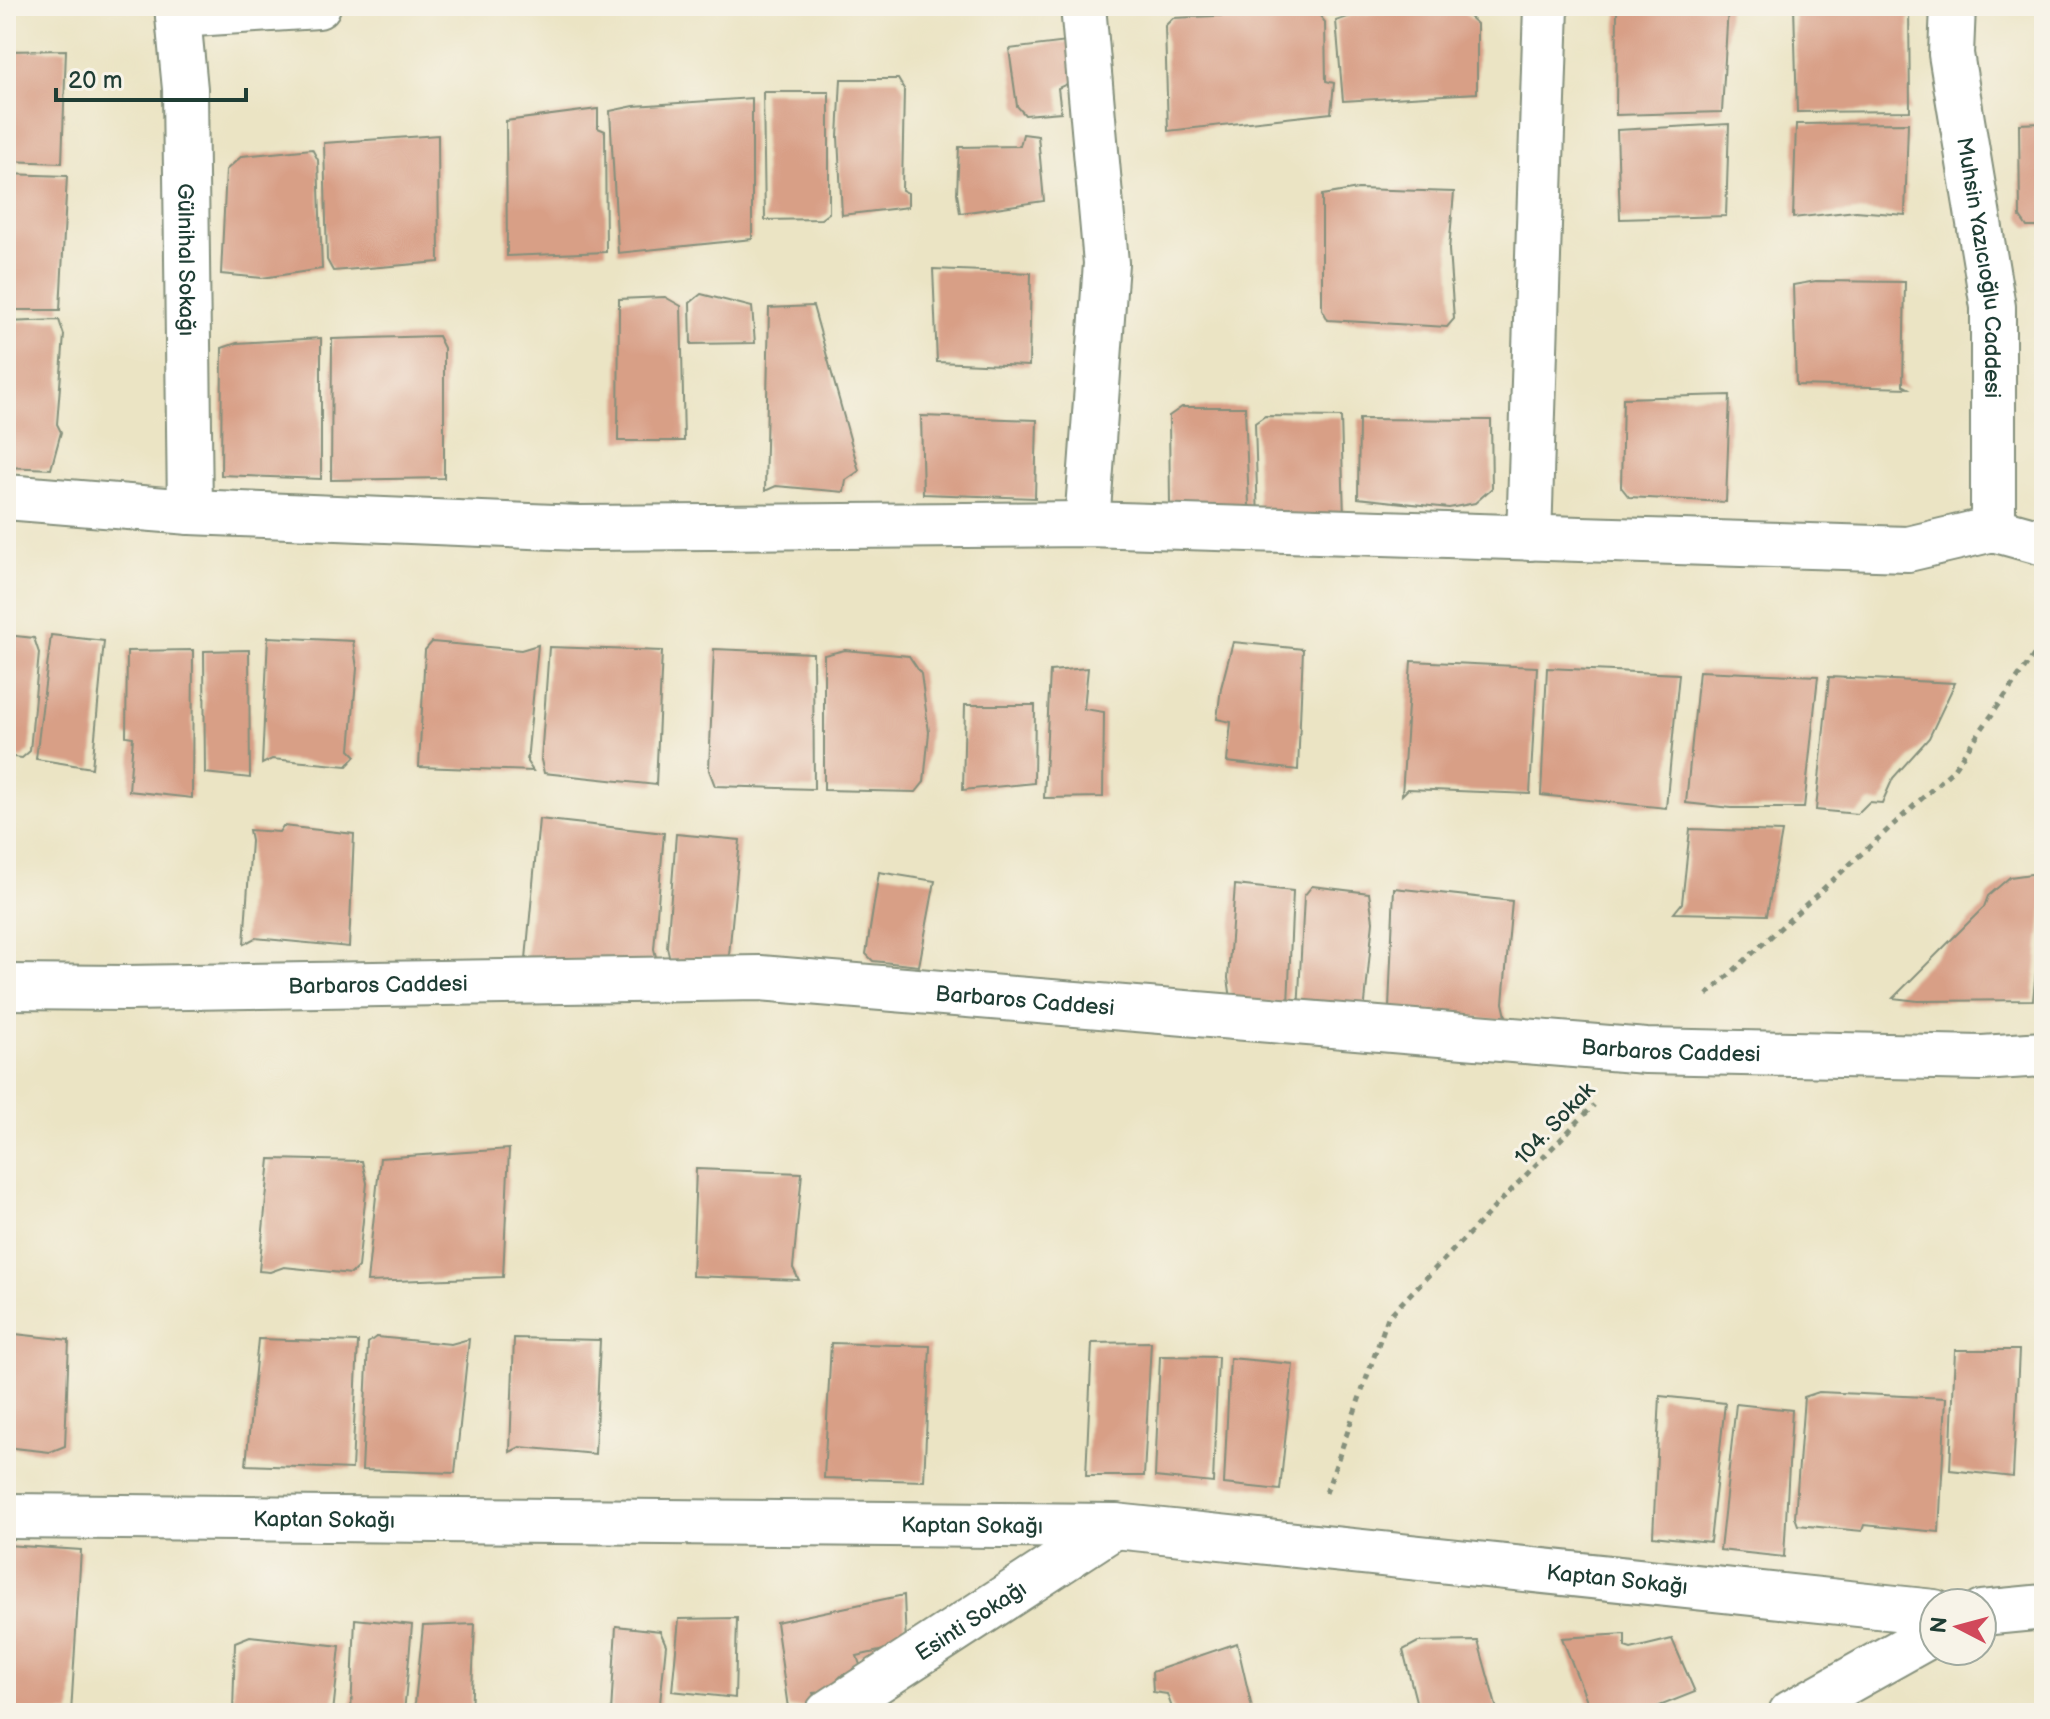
<svg xmlns="http://www.w3.org/2000/svg" width="2050" height="1719" font-family="'Balsamiq Sans',sans-serif">
	<style>
		.building { fill: #d89f86 }
		.lines { fill: none; stroke-linecap: round; stroke-linejoin: round }
		.street-casing { stroke: #85907c; stroke-width: 48 }
		.secondary-casing { stroke: #85907c; stroke-width: 48 }
		.path { stroke: #85907c; stroke-width: 5; stroke-dasharray: 6 6; stroke-linecap: butt }
		.street { stroke: #fff; stroke-width: 44 }
		.secondary { stroke: #fff; stroke-width: 44 }
		.labels { text-anchor: middle; stroke-width: 6; stroke-linejoin: round; paint-order: stroke }
		.street-label { font-size: 22px; fill: #1f3d34; stroke: #f7f3e8 }
	</style>
	<rect width="100%" height="100%" fill="#f7f3e8"/>
	<filter id="ink" filterUnits="userSpaceOnUse"><feTurbulence type="fractalNoise" baseFrequency=".0125" numOctaves="2"/><feDisplacementMap in="SourceGraphic" scale="16" xChannelSelector="R" yChannelSelector="G"/><feConvolveMatrix kernelMatrix="1 2 1 2 8 2 1 2 1" color-interpolation-filters="sRGB"/></filter>
	<filter id="wash" filterUnits="userSpaceOnUse"><feTurbulence type="fractalNoise" baseFrequency=".006" numOctaves="4" result="noise"/><feDisplacementMap in="SourceGraphic" scale="32" xChannelSelector="R" yChannelSelector="G"/><feGaussianBlur stdDeviation="1.8" result="paint"/><feColorMatrix in="noise" values="0 0 0 0 0 0 0 0 0 0 0 0 0 0 0 0 0 1.4 0 .05"/><feComposite in="paint" operator="in"/></filter>
	<g filter="url(#wash)">
		<rect width="100%" height="100%" fill="#ebe4c4"/>
		<g id="blocks">
			<g class="building">
				<path d="M 1457,6 L 1477,24 L 1477,93 L 1343,101 L 1336,21 L 1353,15 Z"/>
				<path d="M 1617,6 L 1728,6 L 1722,112 L 1616,115 Z"/>
				<path d="M 1794,6 L 1909,6 L 1910,111 L 1797,112 Z"/>
				<path d="M 1316,11 L 1325,22 L 1326,81 L 1334,83 L 1331,113 L 1168,131 L 1165,26 L 1173,18 Z"/>
				<path d="M 1075,41 L 1078,79 L 1058,88 L 1061,112 L 1025,115 L 1017,106 L 1009,49 Z"/>
				<path d="M 66,50 L 62,163 L 6,161 L 6,51 Z"/>
				<path d="M 841,79 L 898,79 L 904,89 L 902,190 L 908,193 L 908,207 L 842,215 L 838,137 Z"/>
				<path d="M 763,92 L 829,92 L 829,213 L 821,219 L 765,220 Z"/>
				<path d="M 752,98 L 752,239 L 618,253 L 610,111 L 634,106 Z"/>
				<path d="M 598,109 L 598,128 L 605,131 L 606,252 L 507,256 L 506,121 Z"/>
				<path d="M 1908,123 L 1905,215 L 1856,211 L 1793,218 L 1796,124 Z"/>
				<path d="M 2044,123 L 2044,227 L 2027,227 L 2020,217 L 2019,124 Z"/>
				<path d="M 1729,124 L 1726,216 L 1620,219 L 1617,130 Z"/>
				<path d="M 1023,134 L 1038,136 L 1044,201 L 960,213 L 957,193 L 959,147 L 1020,146 Z"/>
				<path d="M 438,135 L 439,262 L 333,271 L 327,260 L 324,143 Z"/>
				<path d="M 312,149 L 318,160 L 322,269 L 262,278 L 221,274 L 226,170 L 242,156 Z"/>
				<path d="M 6,174 L 67,176 L 60,310 L 6,310 Z"/>
				<path d="M 1358,189 L 1454,192 L 1449,250 L 1454,319 L 1447,327 L 1328,320 L 1322,309 L 1322,195 Z"/>
				<path d="M 933,269 L 1031,273 L 1029,366 L 937,362 Z"/>
				<path d="M 1816,281 L 1905,282 L 1903,385 L 1908,388 L 1796,385 L 1793,285 Z"/>
				<path d="M 701,294 L 752,307 L 755,343 L 691,344 L 690,303 Z"/>
				<path d="M 665,297 L 681,306 L 684,441 L 618,441 L 619,299 Z"/>
				<path d="M 813,306 L 859,471 L 846,480 L 844,492 L 776,486 L 765,491 L 769,308 Z"/>
				<path d="M 59,320 L 64,335 L 57,424 L 61,432 L 51,469 L 6,467 L 6,322 Z"/>
				<path d="M 438,336 L 444,348 L 444,478 L 331,480 L 332,339 Z"/>
				<path d="M 321,338 L 321,479 L 221,475 L 222,348 L 237,343 Z"/>
				<path d="M 1730,395 L 1726,502 L 1629,497 L 1621,487 L 1623,398 Z"/>
				<path d="M 1182,407 L 1245,407 L 1249,506 L 1228,511 L 1170,505 L 1169,416 Z"/>
				<path d="M 921,416 L 1037,420 L 1035,498 L 923,494 Z"/>
				<path d="M 1265,416 L 1341,417 L 1344,517 L 1258,522 L 1255,423 Z"/>
				<path d="M 1359,419 L 1491,420 L 1492,488 L 1475,503 L 1449,508 L 1358,498 Z"/>
				<path d="M 6,635 L 34,638 L 39,653 L 30,751 L 22,758 L 6,756 Z"/>
				<path d="M 51,635 L 104,641 L 92,768 L 36,759 Z"/>
				<path d="M 268,637 L 353,641 L 357,668 L 350,750 L 356,756 L 347,766 L 272,759 L 262,764 Z"/>
				<path d="M 432,642 L 521,650 L 538,645 L 527,762 L 533,771 L 419,767 L 425,650 Z"/>
				<path d="M 1233,642 L 1303,649 L 1298,770 L 1227,762 L 1231,722 L 1217,719 L 1221,688 Z"/>
				<path d="M 549,647 L 662,651 L 656,785 L 544,773 L 541,760 Z"/>
				<path d="M 714,649 L 813,653 L 814,789 L 715,786 L 709,770 Z"/>
				<path d="M 193,650 L 192,798 L 129,791 L 133,737 L 126,736 L 127,651 Z"/>
				<path d="M 249,650 L 250,778 L 205,773 L 204,651 Z"/>
				<path d="M 845,650 L 909,656 L 921,674 L 929,732 L 924,782 L 916,792 L 824,790 L 824,655 Z"/>
				<path d="M 1411,661 L 1537,667 L 1530,794 L 1408,789 L 1402,795 Z"/>
				<path d="M 1088,668 L 1084,709 L 1104,712 L 1103,797 L 1044,798 L 1050,671 Z"/>
				<path d="M 1547,668 L 1679,674 L 1666,808 L 1541,795 Z"/>
				<path d="M 1699,671 L 1818,676 L 1804,808 L 1731,808 L 1686,803 Z"/>
				<path d="M 1829,677 L 1955,683 L 1929,738 L 1893,778 L 1882,803 L 1869,802 L 1857,814 L 1816,810 Z"/>
				<path d="M 965,705 L 1035,705 L 1034,783 L 963,790 Z"/>
				<path d="M 539,819 L 664,833 L 654,949 L 658,965 L 526,959 Z"/>
				<path d="M 283,826 L 354,834 L 349,947 L 255,938 L 244,944 L 251,841 L 249,830 L 279,832 Z"/>
				<path d="M 6,828 L 14,829 L 8,894 L 6,894 Z"/>
				<path d="M 1690,829 L 1782,832 L 1767,915 L 1674,913 L 1682,903 Z"/>
				<path d="M 676,834 L 740,840 L 728,966 L 670,960 L 667,947 Z"/>
				<path d="M 879,872 L 935,881 L 919,966 L 873,961 L 866,954 Z"/>
				<path d="M 2038,873 L 2044,885 L 2044,897 L 2033,1000 L 1918,1001 L 1893,998 L 1984,907 L 1988,896 L 2010,877 Z"/>
				<path d="M 1235,885 L 1293,891 L 1288,1005 L 1231,999 L 1228,978 Z"/>
				<path d="M 1312,886 L 1369,893 L 1373,921 L 1364,1013 L 1298,1013 L 1304,896 Z"/>
				<path d="M 1394,888 L 1512,901 L 1503,1003 L 1507,1021 L 1389,1008 Z"/>
				<path d="M 509,1149 L 503,1277 L 367,1282 L 380,1158 Z"/>
				<path d="M 270,1159 L 362,1161 L 367,1183 L 358,1267 L 351,1274 L 284,1267 L 270,1272 L 259,1271 Z"/>
				<path d="M 696,1169 L 802,1173 L 793,1268 L 799,1280 L 692,1276 Z"/>
				<path d="M 6,1333 L 69,1340 L 65,1446 L 50,1452 L 6,1447 Z"/>
				<path d="M 376,1337 L 451,1344 L 469,1339 L 455,1473 L 362,1470 L 368,1343 Z"/>
				<path d="M 514,1338 L 600,1340 L 595,1454 L 520,1447 L 510,1452 Z"/>
				<path d="M 258,1339 L 358,1342 L 352,1469 L 246,1465 Z"/>
				<path d="M 1151,1342 L 1144,1476 L 1086,1476 L 1092,1343 Z"/>
				<path d="M 831,1343 L 930,1346 L 924,1481 L 824,1478 Z"/>
				<path d="M 1955,1350 L 2019,1350 L 2013,1477 L 1950,1470 Z"/>
				<path d="M 1160,1356 L 1218,1357 L 1213,1483 L 1155,1477 Z"/>
				<path d="M 1230,1358 L 1293,1364 L 1280,1490 L 1224,1484 Z"/>
				<path d="M 1819,1392 L 1946,1398 L 1939,1532 L 1864,1525 L 1862,1531 L 1798,1525 L 1795,1517 L 1804,1397 Z"/>
				<path d="M 1660,1396 L 1725,1403 L 1710,1542 L 1653,1536 Z"/>
				<path d="M 1736,1404 L 1792,1410 L 1784,1557 L 1720,1550 Z"/>
				<path d="M 6,1545 L 81,1550 L 71,1713 L 6,1713 Z"/>
				<path d="M 904,1595 L 906,1645 L 857,1656 L 863,1674 L 843,1674 L 825,1692 L 813,1693 L 817,1706 L 788,1708 L 776,1622 Z"/>
				<path d="M 737,1618 L 735,1698 L 672,1691 L 679,1619 Z"/>
				<path d="M 355,1619 L 412,1625 L 404,1713 L 351,1713 Z"/>
				<path d="M 475,1624 L 471,1713 L 414,1713 L 423,1626 Z"/>
				<path d="M 616,1626 L 660,1631 L 666,1645 L 659,1713 L 611,1713 Z"/>
				<path d="M 1625,1634 L 1625,1647 L 1631,1649 L 1672,1639 L 1695,1692 L 1642,1713 L 1592,1713 L 1562,1638 Z"/>
				<path d="M 250,1636 L 340,1646 L 333,1713 L 233,1713 L 235,1642 Z"/>
				<path d="M 1478,1641 L 1498,1713 L 1419,1713 L 1403,1650 L 1418,1642 Z"/>
				<path d="M 1237,1643 L 1252,1708 L 1235,1713 L 1174,1713 L 1167,1694 L 1153,1692 L 1152,1672 Z"/>
			</g>
		</g>
	</g>
	<g filter="url(#ink)">
		<use href="#blocks" fill-opacity="0" stroke="#85907c" stroke-width="2"/>
		<g class="lines">
			<g class="street-casing">
				<g id="street">
					<path id="s1" d="M 177,6 L 185,89 L 190,512"/>
					<path d="M 1083,6 L 1106,263 L 1087,524"/>
					<path d="M 178,15 L 318,6"/>
					<path d="M 6,497 L 190,512 L 579,528 L 1087,524 L 1908,549 L 1993,529 L 2044,543"/>
					<path d="M 1529,538 L 1546,6"/>
					<path id="s2" d="M 6,1516 L 1115,1526 L 1934,1612"/>
					<path d="M 1982,1613 L 2044,1607"/>
					<path id="s3" d="M 828,1713 L 1115,1526"/>
					<path d="M 1791,1713 L 1934,1633"/>
				</g>
			</g>
			<g class="secondary-casing">
				<g id="secondary">
					<path id="s4" d="M 1953,6 L 1951,54 L 1993,307 L 1993,529"/>
					<path id="s5" d="M 6,987 L 126,988 L 760,978 L 1646,1051 L 1982,1058 L 2044,1054"/>
				</g>
			</g>
			<g class="path">
				<path d="M 1707,995 L 1952,771 L 2044,641"/>
				<path d="M 1326,1493 L 1388,1317 L 1594,1105"/>
			</g>
			<use href="#street" class="street"/>
			<use href="#secondary" class="secondary"/>
		</g>
	</g>
	<g class="labels">
		<g class="street-label">
			<text dy="8" stroke="none"><textPath href="#s1" startOffset="254">Gülnihal Sokağı</textPath></text>
			<text dy="8" stroke="none"><textPath href="#s4" startOffset="264">Muhsin Yazıcıoğlu Caddesi</textPath></text>
			<text dy="8" stroke="none"><textPath href="#s5" startOffset="372">Barbaros Caddesi</textPath></text>
			<text dy="8" stroke="none"><textPath href="#s5" startOffset="1020">Barbaros Caddesi</textPath></text>
			<text dy="8" stroke="none"><textPath href="#s5" startOffset="1668">Barbaros Caddesi</textPath></text>
			<text transform="translate(1554 1123) rotate(-46)" y="8">104. Sokak</text>
			<text dy="8" stroke="none"><textPath href="#s2" startOffset="318">Kaptan Sokağı</textPath></text>
			<text dy="8" stroke="none"><textPath href="#s2" startOffset="966">Kaptan Sokağı</textPath></text>
			<text dy="8" stroke="none"><textPath href="#s2" startOffset="1614">Kaptan Sokağı</textPath></text>
			<text dy="8" stroke="none"><textPath href="#s3" startOffset="170">Esinti Sokağı</textPath></text>
		</g>
	</g>
	<rect width="2050" height="1719" fill="none" stroke="#f7f3e8" stroke-width="32"/>
	<g transform="translate(1958 1627) rotate(276)"><circle r="38" fill="#f7f3e8" stroke="#a1aaa0" stroke-width="2"/>
	<path d="M0-6L14 30L0 20L-14 30Z" fill="#d1495b"/>
	<text y="-12" font-size="22" font-weight="bold" text-anchor="middle" fill="#1f3d34">N</text>
	</g>
	<path d="M56 88v12h190v-12" fill="none" stroke="#1f3d34" stroke-width="4"/>
	<text x="68" y="88" font-size="24" fill="#1f3d34" stroke="#f7f3e8" stroke-width="6" paint-order="stroke">20 m</text>
</svg>
